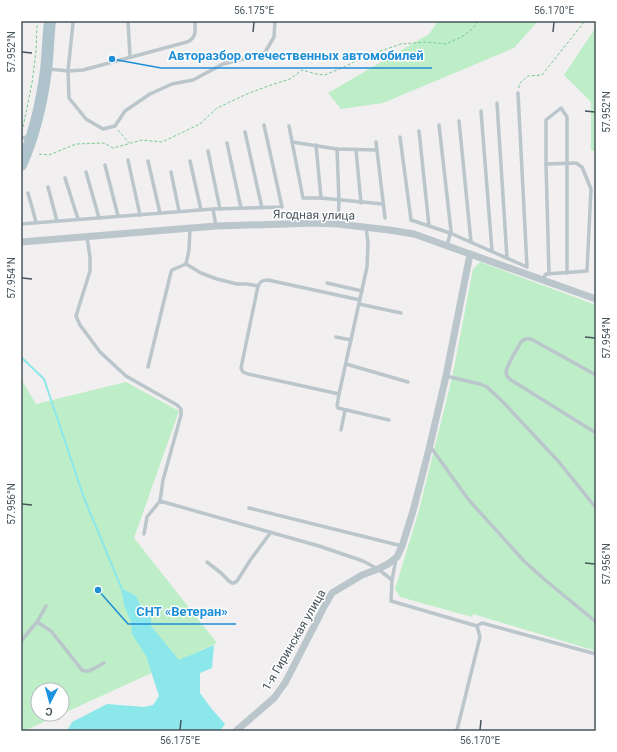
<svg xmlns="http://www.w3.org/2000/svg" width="617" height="752" font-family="Roboto,sans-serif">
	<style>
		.green { fill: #beeec8 }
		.water { fill: #8ce7ea }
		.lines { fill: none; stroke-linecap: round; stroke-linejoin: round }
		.stream { stroke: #8ce7ea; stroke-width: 2 }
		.path { stroke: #76cb93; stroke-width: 1; stroke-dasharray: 3 2; stroke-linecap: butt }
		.service { stroke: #bac6cb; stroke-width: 3.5 }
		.minor { stroke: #bac6cb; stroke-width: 7 }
		.primary { stroke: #afc3cd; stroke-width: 12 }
		.ticks { fill: none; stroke: #47555c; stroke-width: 1.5 }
		.labels { text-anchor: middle; stroke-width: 3; stroke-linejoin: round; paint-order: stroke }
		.street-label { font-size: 12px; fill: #47555c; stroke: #fff }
		.leader { fill: none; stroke: #1e8fd7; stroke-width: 1.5 }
		.callout-dot { fill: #1e8fd7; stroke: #fff; stroke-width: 1.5 }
		.callout-label { font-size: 13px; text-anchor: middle; font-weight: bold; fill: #1e8fd7; stroke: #fff; stroke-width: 3; stroke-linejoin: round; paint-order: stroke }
		.neatline { fill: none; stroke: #47555c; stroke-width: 1.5 }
		.ticks-label { font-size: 10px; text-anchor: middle; fill: #47555c }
	</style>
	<rect width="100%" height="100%" fill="#f1efef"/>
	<g class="green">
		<path d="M 438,21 L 538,21 L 514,48 L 383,103 L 341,109 L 328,93 L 429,34 Z"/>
		<path d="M 596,27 L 596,152 L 591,150 L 591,102 L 564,75 Z"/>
		<path d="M 480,262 L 596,305 L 596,651 L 473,614 L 472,617 L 400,597 L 395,589 L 418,514 L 452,378 L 473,269 Z"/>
		<path d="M 21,379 L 36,404 L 126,382 L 179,411 L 134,538 L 217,643 L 62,714 L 62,690 L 38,690 L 38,714 L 61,714 L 24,731 L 21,731 Z"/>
	</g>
	<path class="water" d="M 121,588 L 136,596 L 141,606 L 151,613 L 151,626 L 179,660 L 214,645 L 212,668 L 200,673 L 200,693 L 211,708 L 225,724 L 220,731 L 67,731 L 72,722 L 107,704 L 144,707 L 153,705 L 159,696 L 146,656 L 132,634 L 131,622 L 124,605 Z"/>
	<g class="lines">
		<path class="stream" d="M 21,357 L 44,379 L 84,498 L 122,589"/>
		<g class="path">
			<path d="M 519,88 L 519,84 L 528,76 L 542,75 L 585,21"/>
			<path d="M 118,130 L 129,143"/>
			<path d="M 22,132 L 32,83 L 36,51 L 37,25 L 39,25"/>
			<path d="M 39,154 L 49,155 L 76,144 L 104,143 L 113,148 L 142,140 L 162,142 L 200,124 L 217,108 L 247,94 L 268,86 L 290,79 L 302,70 L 316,74 L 325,75 L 344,67 L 366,56 L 401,44 L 426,42 L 446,44 L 463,36 L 471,30 L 479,21"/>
		</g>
		<g class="service">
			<path d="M 128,21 L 130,57"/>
			<path d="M 73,23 L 68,71 L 69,98 L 86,119 L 103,129 L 115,126 L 125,111 L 150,94 L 172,84 L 193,80 L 223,64 L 264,54 L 274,37 L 275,21"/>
			<path d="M 49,69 L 68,71 L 83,70 L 187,42 C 197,38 195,30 195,21"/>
			<path d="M 497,103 L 507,258"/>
			<path d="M 481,111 L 492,251"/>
			<path d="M 459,121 L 471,242"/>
			<path d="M 439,125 L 451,231 L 447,245"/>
			<path d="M 289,126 L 303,198 L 321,198 L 383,204"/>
			<path d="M 419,131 L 429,226"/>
			<path d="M 245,132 L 262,208"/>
			<path d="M 400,137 L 411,220 L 450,233 L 527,267 L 518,93"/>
			<path d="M 21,138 L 28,137"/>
			<path d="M 292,142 L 337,149 L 377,150"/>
			<path d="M 376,142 L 385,218"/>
			<path d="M 227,143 L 241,208"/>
			<path d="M 316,145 L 321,198"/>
			<path d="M 337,149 L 339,201 L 338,223"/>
			<path d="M 356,150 L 361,203"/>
			<path d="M 208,151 L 220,209"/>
			<path d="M 128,160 L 140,215"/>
			<path d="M 148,161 L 160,213"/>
			<path d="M 190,161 L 201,210"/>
			<path d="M 105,165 L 118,216"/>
			<path d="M 86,172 L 99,218"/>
			<path d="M 171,172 L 179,211"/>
			<path d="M 65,178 L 78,219"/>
			<path d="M 48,187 L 57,221"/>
			<path d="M 28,193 L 36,222"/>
			<path d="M 213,209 L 216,226"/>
			<path d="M 21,224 L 213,209 L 282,207 L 264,125"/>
			<path d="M 190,228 L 189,250 L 186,264 L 201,273 L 217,279 L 237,284 L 247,284 L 258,286"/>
			<path d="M 87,237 L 90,257 L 90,271 L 76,316 L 80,325 L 100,352 L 126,376 L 177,405 L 181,409 L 181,415 L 163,480 L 160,501"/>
			<path d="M 549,274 L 546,164 L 546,120 L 561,108 L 567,117 L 567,273"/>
			<path d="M 543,279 L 546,274 L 587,271 L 591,189 L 582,167 L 576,163 L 546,164"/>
			<path d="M 327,283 L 362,291"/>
			<path d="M 360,300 L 268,280 C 263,280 260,281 258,286 L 241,368 L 243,372 L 248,374 L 339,394 L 367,267 L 368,243 L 366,227"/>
			<path d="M 359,304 L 401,313"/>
			<path d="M 336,337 L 351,340"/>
			<path d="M 346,364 L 408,382"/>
			<path d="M 148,367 L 171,272 L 172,270 L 186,264"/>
			<path d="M 596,375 L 531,339 C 526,338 524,339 521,342 C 517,349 507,365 506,372 C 506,376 508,378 511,380 L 596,433"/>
			<path d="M 446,376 L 480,384 L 487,387 L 503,402 L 559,462 L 596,508"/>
			<path d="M 339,394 L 337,406 L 338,408 L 389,420"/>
			<path d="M 341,430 L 345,410"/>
			<path d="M 430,446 L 468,499 L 524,561 L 544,579 L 596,622"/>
			<path d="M 249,508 L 402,546"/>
			<path d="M 144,534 L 147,517 L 160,501 L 319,546 L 363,561 L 378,569 L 392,580"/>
			<path d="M 396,559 L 392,580 L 391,601 L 477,626 L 480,637 L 457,730"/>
			<path d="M 207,562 L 221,573 L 229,581 L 232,583 L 234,583 L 237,581 L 251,559 L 271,532"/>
			<path d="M 37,622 L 51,631 L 82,670 L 84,671 L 89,671 L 104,663"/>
			<path d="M 477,626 L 482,623 L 596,654"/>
			<path d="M 21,641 L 37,622 L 46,606"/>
		</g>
		<g class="minor">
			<path d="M 21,242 L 216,226 L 286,224 L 313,223 L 338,224 L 389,230 L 414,234 L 596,299"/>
			<path d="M 236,731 L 274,698 L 285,683 L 325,605 L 332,593 L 362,575 L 378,569 L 388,564 L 397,557 L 402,546 L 413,511 L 430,445 L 446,376 L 470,254"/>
		</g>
		<path class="primary" d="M 21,165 C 34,136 42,101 46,70 C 48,54 48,37 50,21"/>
	</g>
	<path class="ticks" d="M 253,32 L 254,22M 553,32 L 554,22M 22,52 L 32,53M 585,111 L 595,112M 22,278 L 32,279M 585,337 L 595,338M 22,504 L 32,505M 585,563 L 595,564M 180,730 L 181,720M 480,730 L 481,720"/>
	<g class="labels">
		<g class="street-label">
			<text transform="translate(314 215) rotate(1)" y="4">Ягодная улица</text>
			<text transform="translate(294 640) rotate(-60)" y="4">1-я Гиринская улица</text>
		</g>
	</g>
	<path class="leader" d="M112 59L161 68H432M98 590L128 624H236"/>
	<g class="callout-dot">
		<circle cx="112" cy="59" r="4"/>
		<circle cx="98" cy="590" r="4"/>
	</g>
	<g class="callout-label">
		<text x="296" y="60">Авторазбор отечественных автомобилей</text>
		<text x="182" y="616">СНТ «Ветеран»</text>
	</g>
	<rect width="617" height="752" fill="none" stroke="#ffffff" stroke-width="44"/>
	<g transform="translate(50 702) rotate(186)"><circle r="19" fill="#ffffff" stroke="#b5bbbe"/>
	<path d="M0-3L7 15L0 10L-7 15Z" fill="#1c92dd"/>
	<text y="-6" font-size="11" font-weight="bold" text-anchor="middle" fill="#47555c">С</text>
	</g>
	<rect x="22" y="22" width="573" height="708" class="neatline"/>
	<g class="ticks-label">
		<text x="254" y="14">56.175°E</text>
		<text x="554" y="14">56.170°E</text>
		<text transform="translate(11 52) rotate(-90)" y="4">57.952°N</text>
		<text transform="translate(606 112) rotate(-90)" y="4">57.952°N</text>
		<text transform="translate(11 278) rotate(-90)" y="4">57.954°N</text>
		<text transform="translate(606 338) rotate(-90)" y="4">57.954°N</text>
		<text transform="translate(11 504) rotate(-90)" y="4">57.956°N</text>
		<text transform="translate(606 564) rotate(-90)" y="4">57.956°N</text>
		<text x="180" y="744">56.175°E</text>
		<text x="480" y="744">56.170°E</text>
	</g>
</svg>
